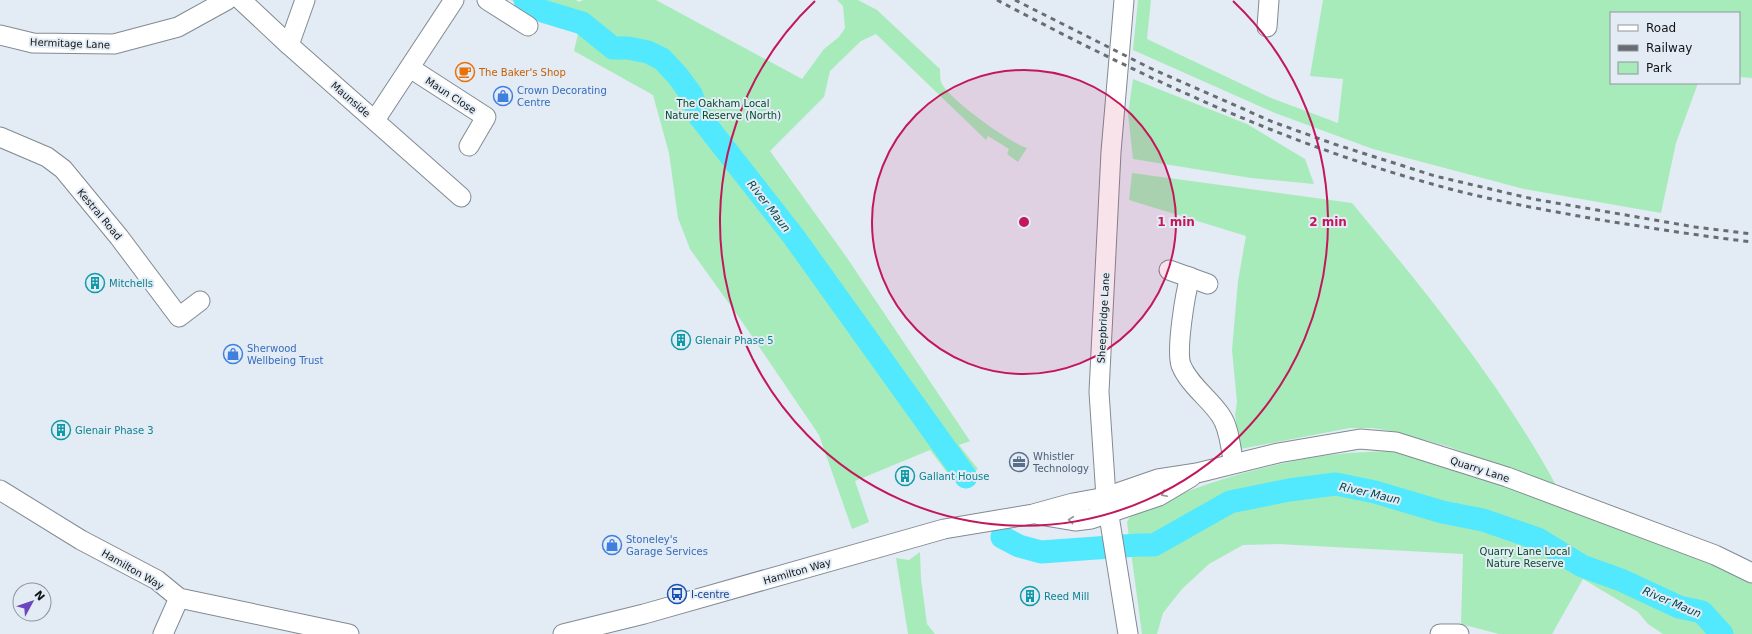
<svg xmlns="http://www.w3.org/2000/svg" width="1752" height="634" font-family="'DejaVu Sans',sans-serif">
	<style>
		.green { fill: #a7ebbb }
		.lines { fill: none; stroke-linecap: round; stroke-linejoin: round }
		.river { stroke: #52e8fd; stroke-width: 23 }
		.minor-casing { stroke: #828a92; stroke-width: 21 }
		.minor { stroke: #fff; stroke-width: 19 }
		.rail { stroke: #686d72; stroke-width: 3; stroke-dasharray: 5 5; stroke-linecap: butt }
		.oneway { stroke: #949597 }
		.ring { fill: none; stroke: #c2185b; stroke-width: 2 }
		.labels { text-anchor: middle; stroke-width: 4; stroke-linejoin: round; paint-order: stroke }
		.street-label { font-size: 10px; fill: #111417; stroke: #e3ebf4 }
		.food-label { font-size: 10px; fill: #c56008; stroke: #e3ebf4; text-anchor: start }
		.shop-label { font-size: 10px; fill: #366cbe; stroke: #e3ebf4; text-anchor: start }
		.park-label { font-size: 10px; fill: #024e27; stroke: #e3ebf4 }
		.culture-label { font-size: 10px; fill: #0d838f; stroke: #e3ebf4; text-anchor: start }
		.service-label { font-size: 10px; fill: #4e5e75; stroke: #e3ebf4; text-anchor: start }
		.transit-label { font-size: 10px; fill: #164399; stroke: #e3ebf4; text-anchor: start }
		.water-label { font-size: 11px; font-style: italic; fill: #014851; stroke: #e3ebf4 }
		.centre { fill: #c2185b; stroke: #e3ebf4; stroke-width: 2 }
		.ring-label { font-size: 12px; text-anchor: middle; font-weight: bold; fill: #c2185b; stroke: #e3ebf4; stroke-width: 4; stroke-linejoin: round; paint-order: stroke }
	</style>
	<rect width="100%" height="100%" fill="#e3ebf4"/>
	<g class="green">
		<path d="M 511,0 L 576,0 L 579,2 L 583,0 L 656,0 L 802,79 L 824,49 L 839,37 L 845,28 L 843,6 L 837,0 L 858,0 L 877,10 L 940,69 C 940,73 940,78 941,82 C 947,98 1010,143 1027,148 L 1018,162 L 1007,154 L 1009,149 L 988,136 L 986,140 L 876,34 L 861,41 L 830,71 L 824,97 L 770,151 L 845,255 L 970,441 L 959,445 L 978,469 L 966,477 L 952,479 L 930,450 L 855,481 L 869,522 L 852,529 L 819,435 L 743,323 L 690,249 L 678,218 L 669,153 L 653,95 L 574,51 L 578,34 L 562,26 L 553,26 Z"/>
		<path d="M 1138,0 L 1151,0 L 1147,39 L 1271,98 L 1338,123 L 1343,79 L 1310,76 L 1323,0 L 1752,0 L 1752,78 L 1739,77 L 1739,13 L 1611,13 L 1611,83 L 1698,83 L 1676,143 L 1661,213 L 1524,189 L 1373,149 L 1275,113 L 1133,50 Z"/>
		<path d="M 1133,79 L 1247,124 L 1305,159 L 1314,184 L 1251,178 L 1133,159 L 1128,114 Z"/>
		<path d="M 1132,173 L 1352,203 C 1427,293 1501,384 1557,487 L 1447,446 L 1391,431 L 1372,428 L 1350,428 L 1240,449 L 1235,415 L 1237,402 L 1232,350 L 1238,281 L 1246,236 L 1129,200 Z"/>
		<path d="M 1390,451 L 1497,481 L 1752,579 L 1752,634 L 1663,634 L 1648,624 L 1638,612 L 1583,579 L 1552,634 L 1499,634 L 1461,624 L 1463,554 L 1278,544 L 1243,545 L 1209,564 L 1182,589 L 1163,613 L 1157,634 L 1142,634 L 1127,522 L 1130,517 C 1188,486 1273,461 1339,454 C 1356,452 1373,452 1390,451 Z"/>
		<path d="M 920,552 L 921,579 L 927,624 L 935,634 L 908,634 L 896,558 L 909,560 Z"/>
	</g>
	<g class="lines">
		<g class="river">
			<path d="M 525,0 L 539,10 L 582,23 L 613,48 L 628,48 L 648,52 L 662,59 L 677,75 L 691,94 L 700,117 L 794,237 L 966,477"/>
			<path d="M 1002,537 L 1019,546 L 1041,552 L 1138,545 L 1154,545 L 1230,502 L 1289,490 L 1336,484 L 1375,492 L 1442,512 L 1483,520 L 1538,539 L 1582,566 L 1621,580 L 1679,607 L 1702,612 L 1722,634"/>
		</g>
		<g class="minor-casing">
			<g id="minor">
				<path d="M 241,0 L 289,45 L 461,197"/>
				<path d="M 487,0 L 528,26"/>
				<path d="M 1124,0 L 1111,152 L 1099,392 L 1106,497 L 1128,634"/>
				<path d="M 1267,27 L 1269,0"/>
				<path d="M 0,35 L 33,43 L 114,44 L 178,27 L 227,0"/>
				<path d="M 289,45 L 305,0"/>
				<path d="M 410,68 L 486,117 L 469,146"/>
				<path d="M 375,120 L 454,0"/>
				<path d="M 0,137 L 47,157 L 63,169 L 119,237 L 179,317 L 200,301"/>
				<path d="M 1169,270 L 1208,284"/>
				<path d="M 1190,277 C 1185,294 1176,350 1181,365 C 1189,385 1210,399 1221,416 C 1230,429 1230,448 1234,463"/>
				<path d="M 0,490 L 81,540 L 157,580 L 179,598 L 349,634"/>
				<path d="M 1039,515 L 1075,521 L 1091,519 L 1159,496 L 1191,477"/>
				<path d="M 163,634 L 179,598"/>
				<path d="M 563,634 L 644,614 L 944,529 L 1033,514 L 1073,503 L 1106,497 L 1158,479 L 1197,473 L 1278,453 L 1360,439 L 1396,442 L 1507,477 L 1715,555 L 1752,573"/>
				<path d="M 1440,634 L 1459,634"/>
			</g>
		</g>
		<use href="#minor" class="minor"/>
		<g class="rail">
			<path d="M 997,0 C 1137,74 1279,142 1432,184 C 1488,200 1545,210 1601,220 C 1651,228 1701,236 1752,242"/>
			<path d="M 1015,0 L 1150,68 L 1273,122 L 1334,144 L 1435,176 L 1533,199 L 1695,227 L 1752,234"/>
		</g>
	</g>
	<defs><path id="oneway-chevron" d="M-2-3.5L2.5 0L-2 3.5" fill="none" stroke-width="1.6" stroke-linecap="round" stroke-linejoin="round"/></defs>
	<g class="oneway">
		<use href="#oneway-chevron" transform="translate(1164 494) rotate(153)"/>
		<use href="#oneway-chevron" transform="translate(1071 520) rotate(-174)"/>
	</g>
	<circle cx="1024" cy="222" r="152" fill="#c2185b" fill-opacity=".12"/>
	<g class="ring">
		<circle cx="1024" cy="222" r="152"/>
		<path d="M1233 1A304 304 0 1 1 815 1"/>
	</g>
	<defs>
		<g id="cafe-ring" transform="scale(1)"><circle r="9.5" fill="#e3ebf4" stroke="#e8710a" stroke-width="1.5"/><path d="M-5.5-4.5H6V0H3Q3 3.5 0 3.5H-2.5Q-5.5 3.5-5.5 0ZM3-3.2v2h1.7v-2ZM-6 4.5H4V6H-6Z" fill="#e8710a"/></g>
		<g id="shop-ring" transform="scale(1)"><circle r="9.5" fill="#e3ebf4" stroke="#3f7fe0" stroke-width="1.5"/><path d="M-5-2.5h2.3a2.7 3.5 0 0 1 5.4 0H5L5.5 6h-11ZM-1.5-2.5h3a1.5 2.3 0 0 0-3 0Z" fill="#3f7fe0"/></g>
		<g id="building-ring" transform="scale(1)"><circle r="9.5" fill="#e3ebf4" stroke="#0f9aa8" stroke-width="1.5"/><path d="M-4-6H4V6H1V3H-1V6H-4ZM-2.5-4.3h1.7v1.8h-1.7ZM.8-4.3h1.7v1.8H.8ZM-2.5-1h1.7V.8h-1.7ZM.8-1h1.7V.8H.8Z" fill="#0f9aa8"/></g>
		<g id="office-ring" transform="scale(1)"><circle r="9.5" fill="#e3ebf4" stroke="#5c6f8a" stroke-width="1.5"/><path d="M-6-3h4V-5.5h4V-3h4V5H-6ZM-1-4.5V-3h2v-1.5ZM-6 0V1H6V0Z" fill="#5c6f8a"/></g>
		<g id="bus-ring" transform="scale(1)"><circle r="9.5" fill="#e3ebf4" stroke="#1a4fb4" stroke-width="1.5"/><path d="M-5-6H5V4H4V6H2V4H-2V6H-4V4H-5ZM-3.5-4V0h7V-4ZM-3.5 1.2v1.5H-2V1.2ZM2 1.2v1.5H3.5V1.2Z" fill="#1a4fb4"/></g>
	</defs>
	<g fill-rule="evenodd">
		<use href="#cafe-ring" x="465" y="72"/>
		<use href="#shop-ring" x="503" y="96"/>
		<use href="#building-ring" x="95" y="283"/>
		<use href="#building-ring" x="681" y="340"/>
		<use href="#shop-ring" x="233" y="354"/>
		<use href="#building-ring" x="61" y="430"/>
		<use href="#office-ring" x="1019" y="462"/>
		<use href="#building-ring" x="905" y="476"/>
		<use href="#shop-ring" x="612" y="545"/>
		<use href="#bus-ring" x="677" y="594"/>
		<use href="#building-ring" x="1030" y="596"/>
	</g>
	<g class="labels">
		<g class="street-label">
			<text transform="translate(70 43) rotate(2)" y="4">Hermitage Lane</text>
			<text transform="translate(451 95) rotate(33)" y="4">Maun Close</text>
			<text transform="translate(351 99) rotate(41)" y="4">Maunside</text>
			<text transform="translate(100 214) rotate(50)" y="4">Kestral Road</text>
			<text transform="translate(1103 318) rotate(-87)" y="4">Sheepbridge Lane</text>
			<text transform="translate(1480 469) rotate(18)" y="4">Quarry Lane</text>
			<text transform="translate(133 569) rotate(30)" y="4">Hamilton Way</text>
			<text transform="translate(797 571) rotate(-16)" y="4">Hamilton Way</text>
		</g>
		<g class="food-label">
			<text x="479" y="76">The Baker's Shop</text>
		</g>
		<g class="shop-label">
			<text x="517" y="94">Crown Decorating<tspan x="517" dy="12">Centre</tspan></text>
			<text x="247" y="352">Sherwood<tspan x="247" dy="12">Wellbeing Trust</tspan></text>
			<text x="626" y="543">Stoneley's<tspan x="626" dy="12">Garage Services</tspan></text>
		</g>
		<g class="park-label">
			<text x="723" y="107">The Oakham Local<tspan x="723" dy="12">Nature Reserve (North)</tspan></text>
			<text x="1525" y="555">Quarry Lane Local<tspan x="1525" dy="12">Nature Reserve</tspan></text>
		</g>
		<g class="culture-label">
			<text x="109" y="287">Mitchells</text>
			<text x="695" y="344">Glenair Phase 5</text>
			<text x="75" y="434">Glenair Phase 3</text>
			<text x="919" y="480">Gallant House</text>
			<text x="1044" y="600">Reed Mill</text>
		</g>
		<g class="service-label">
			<text x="1033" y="460">Whistler<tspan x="1033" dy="12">Technology</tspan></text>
		</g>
		<g class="transit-label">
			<text x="691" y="598">I-centre</text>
		</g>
		<g class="water-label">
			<text transform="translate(769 206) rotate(52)" y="4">River Maun</text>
			<text transform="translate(1370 493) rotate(13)" y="4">River Maun</text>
			<text transform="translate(1672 602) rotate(23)" y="4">River Maun</text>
		</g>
	</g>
	<circle cx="1024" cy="222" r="6" class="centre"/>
	<g class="ring-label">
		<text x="1176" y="226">1 min</text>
		<text x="1328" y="226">2 min</text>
	</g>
	<rect x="1610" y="12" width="130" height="72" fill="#e3ebf4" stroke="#8f959c"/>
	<rect x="1618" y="25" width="20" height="6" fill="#ffffff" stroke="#8f959c"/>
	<text x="1646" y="32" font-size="12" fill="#111417">Road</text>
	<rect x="1618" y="45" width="20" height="6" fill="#686d72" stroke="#8f959c"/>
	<text x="1646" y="52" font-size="12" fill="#111417">Railway</text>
	<rect x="1618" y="62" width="20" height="12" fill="#a7ebbb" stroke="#8f959c"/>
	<text x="1646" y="72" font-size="12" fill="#111417">Park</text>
	<g transform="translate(32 602) rotate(50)"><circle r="19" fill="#e3ebf4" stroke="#8f959c"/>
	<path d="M0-3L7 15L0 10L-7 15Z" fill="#6c46be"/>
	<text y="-6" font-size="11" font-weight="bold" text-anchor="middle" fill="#111417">N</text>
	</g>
</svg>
